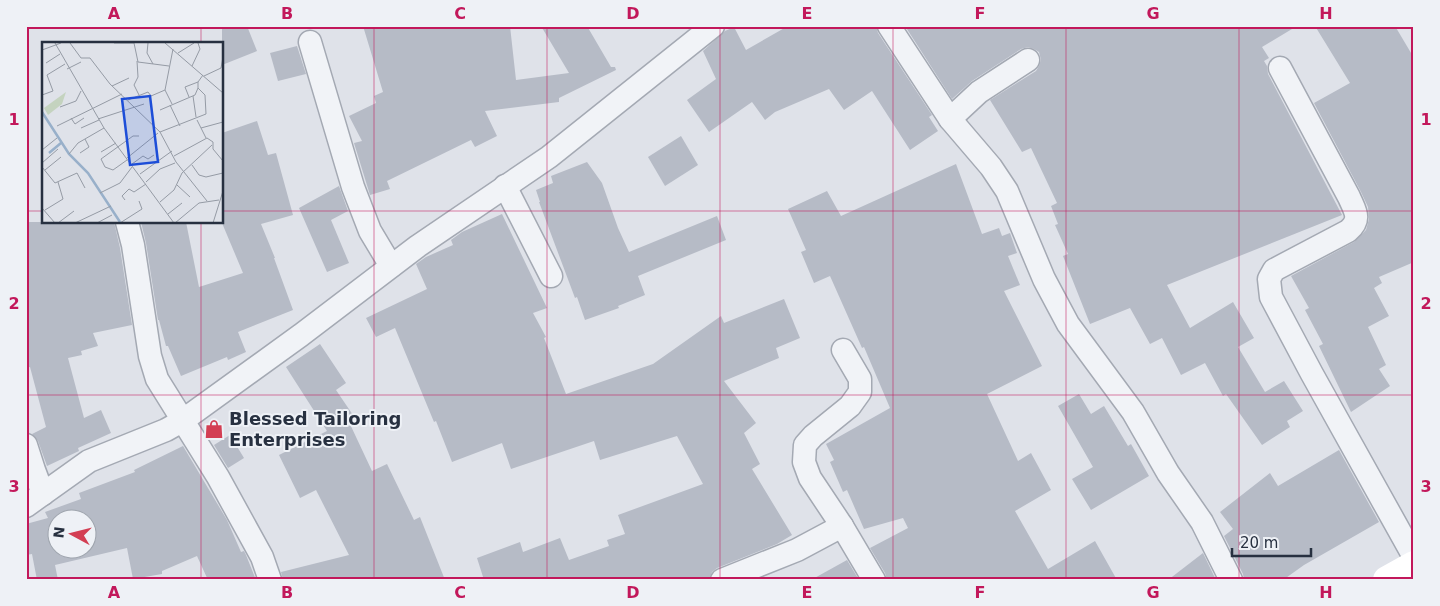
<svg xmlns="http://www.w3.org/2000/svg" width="1440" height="606" font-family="'DejaVu Sans',sans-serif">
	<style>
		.building { fill: #b6bbc6; fill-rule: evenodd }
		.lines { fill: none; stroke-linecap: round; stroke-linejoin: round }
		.street-casing { stroke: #a4a9b3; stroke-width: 25 }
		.street { stroke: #f1f3f7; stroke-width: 22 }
		.secondary { stroke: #fff; stroke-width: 28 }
		.grid { fill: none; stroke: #c2185b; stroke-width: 1; stroke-opacity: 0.55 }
		.labels { text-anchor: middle; stroke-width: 4; stroke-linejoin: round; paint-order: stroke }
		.poi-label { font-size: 18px; font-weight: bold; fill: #273040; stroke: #eef1f6; text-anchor: start }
		.inset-river { fill: none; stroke: #98b0ca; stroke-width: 2.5 }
		.inset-road { fill: none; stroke: #959ba5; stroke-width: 1 }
		.view { fill: #1d4ed8; fill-opacity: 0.15; stroke: #1d4ed8; stroke-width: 2.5 }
		.inset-edge { fill: none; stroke: #273040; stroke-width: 2.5 }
		.neatline { fill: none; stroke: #c2185b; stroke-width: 2 }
		.grid-label { font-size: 16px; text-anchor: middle; font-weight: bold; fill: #c2185b }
	</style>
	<rect width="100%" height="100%" fill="#dfe2e9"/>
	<g class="building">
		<path d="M 222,26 L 247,26 L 257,51 L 222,65 Z"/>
		<path d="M 363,26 L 510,26 L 516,80 L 569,73 L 541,26 L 587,26 L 611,67 L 615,67 L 616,70 L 559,98 L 559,102 L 485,111 L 497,136 L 475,147 L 471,140 L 387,181 L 390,189 L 370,195 L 354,143 L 362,141 L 349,116 L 376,103 L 374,96 L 383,92 Z"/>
		<path d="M 788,26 L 876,26 L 878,33 L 932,115 L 929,117 L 938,131 L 910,150 L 872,91 L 844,110 L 829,89 L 775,112 L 765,120 L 752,102 L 709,132 L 687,100 L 716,79 L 703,51 L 725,31 L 734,27 L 746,50 Z"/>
		<path d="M 905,26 L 1297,26 L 1262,47 L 1269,58 L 1264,61 L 1267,66 L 1268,74 L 1342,215 L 1167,285 L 1190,328 L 1233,302 L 1254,338 L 1238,347 L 1265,392 L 1284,381 L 1303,411 L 1287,421 L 1290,427 L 1262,445 L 1226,394 L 1223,396 L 1205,363 L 1181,375 L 1162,338 L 1150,344 L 1130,308 L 1090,324 L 1063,256 L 1068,254 L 1055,225 L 1058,224 L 1051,206 L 1057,203 L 1031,148 L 1022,152 L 990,100 L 1036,71 L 1039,66 L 1041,60 L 1039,52 L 1034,49 L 1028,47 L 1021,49 L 972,81 L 952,99 Z"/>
		<path d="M 1315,26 L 1395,26 L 1414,58 L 1414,262 L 1379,277 L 1382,283 L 1374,288 L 1389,316 L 1368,327 L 1386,365 L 1379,369 L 1390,386 L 1351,412 L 1319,346 L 1323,344 L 1305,310 L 1309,308 L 1291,276 L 1354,242 L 1366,230 L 1369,219 L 1368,207 L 1361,192 L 1314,103 L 1350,83 Z"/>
		<path d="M 297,46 L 306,74 L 278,81 L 270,53 Z"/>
		<path d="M 257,121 L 268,155 L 276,153 L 293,215 L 261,224 L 275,258 L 274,258 L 293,310 L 238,332 L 246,352 L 228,360 L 227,357 L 181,376 L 168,346 L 166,346 L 159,320 L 158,320 L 146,243 L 141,222 L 186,222 L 199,287 L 243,273 L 222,223 L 222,133 Z"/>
		<path d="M 681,136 L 698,165 L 665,186 L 648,157 Z"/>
		<path d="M 587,162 L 602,183 L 618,228 L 629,252 L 717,216 L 726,240 L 638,276 L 645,295 L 618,306 L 619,308 L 585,320 L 577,297 L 575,298 L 539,202 L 540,202 L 536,190 L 553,183 L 551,176 Z"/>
		<path d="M 956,164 L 982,234 L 999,228 L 1002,236 L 1010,233 L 1017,253 L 1008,256 L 1020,285 L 1004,291 L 1042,366 L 987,394 L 1018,461 L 1031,453 L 1051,490 L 1015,511 L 1048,569 L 1095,541 L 1117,580 L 887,580 L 885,573 L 870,548 L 908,528 L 903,518 L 864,529 L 847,490 L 843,492 L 830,462 L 834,460 L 826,444 L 890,408 L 864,347 L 862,348 L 830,276 L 814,283 L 801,252 L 806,250 L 788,209 L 827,191 L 841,216 Z"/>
		<path d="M 339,186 L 348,211 L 331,220 L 349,263 L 327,272 L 299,208 Z"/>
		<path d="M 502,214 L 547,308 L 533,313 L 546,337 L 544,338 L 566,394 L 653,364 L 721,316 L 724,323 L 784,299 L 800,338 L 776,348 L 779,358 L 724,381 L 756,423 L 744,433 L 760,464 L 752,469 L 792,535 L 777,544 L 717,568 L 712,572 L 710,577 L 700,580 L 484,580 L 477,558 L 520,542 L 523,552 L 560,538 L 569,560 L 609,546 L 607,540 L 625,534 L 618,515 L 703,484 L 677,436 L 600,460 L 594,441 L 511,469 L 502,443 L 452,462 L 436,421 L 434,422 L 395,328 L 376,337 L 366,318 L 427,289 L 416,264 L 426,257 L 453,245 L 451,240 L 462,232 Z"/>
		<path d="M 26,222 L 114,222 L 120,248 L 132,325 L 93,333 L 98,346 L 81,351 L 82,355 L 68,358 L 84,418 L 101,410 L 111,433 L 78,448 L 79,451 L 47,466 L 38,441 L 32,434 L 46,427 L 30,367 L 26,368 Z"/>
		<path d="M 320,344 L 346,383 L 336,390 L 355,418 L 349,422 L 372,471 L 387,464 L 414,520 L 420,517 L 445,580 L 283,580 L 281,572 L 349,555 L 316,490 L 300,498 L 279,455 L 327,431 L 286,367 Z"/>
		<path d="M 1079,394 L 1091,414 L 1104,406 L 1128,446 L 1131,444 L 1149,476 L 1091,510 L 1072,479 L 1093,467 L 1058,406 Z"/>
		<path d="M 230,435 L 244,458 L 228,468 L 214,445 Z"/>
		<path d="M 183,446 L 227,520 L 241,552 L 244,551 L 246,555 L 256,580 L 208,580 L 197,556 L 162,571 L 162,574 L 133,579 L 127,548 L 55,565 L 58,580 L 37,580 L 32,554 L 26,555 L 26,524 L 48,518 L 45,512 L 81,499 L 79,493 L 135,472 L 134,470 ZM 58,518 L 88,518 L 88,548 L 58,548 Z"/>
		<path d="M 1339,450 L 1379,522 L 1304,565 L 1283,580 L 1244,580 L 1243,574 L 1224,536 L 1233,529 L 1220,512 L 1270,473 L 1278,486 Z"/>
		<path d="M 1203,553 L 1216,580 L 1168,580 Z"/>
		<path d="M 847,560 L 859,580 L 811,580 Z"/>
	</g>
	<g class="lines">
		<g class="street-casing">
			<g id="street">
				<path d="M 889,26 L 950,119 L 991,167 L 1007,191 L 1044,279 L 1068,324 L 1133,412 L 1168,473 L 1202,522 L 1231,580"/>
				<path d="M 310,42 L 353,187 L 370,231 L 391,266"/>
				<path d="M 1280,68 L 1349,197 C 1355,211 1362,219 1348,231 L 1274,270 L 1269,279 L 1271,297 L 1312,374 L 1414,557"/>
				<path d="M 950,119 L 979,92 L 1028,60"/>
				<path d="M 505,186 L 551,276"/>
				<path d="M 127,222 L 133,245 L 150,356 L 157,379 L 218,477 L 262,557 L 270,580"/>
				<path d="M 843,350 L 860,379 L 860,392 L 850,406 L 813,436 L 805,445 L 804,462 L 810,478 L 842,526 L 874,580"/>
				<path d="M 26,445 L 34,470 L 43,494"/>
				<path d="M 26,506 L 89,461 L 166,430 L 182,421 L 301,335 L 418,246 L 549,157 L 713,26"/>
				<path d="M 722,580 L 797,550 L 842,526"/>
			</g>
		</g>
		<use href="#street" class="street"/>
		<path class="secondary" d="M 1387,580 L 1414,565"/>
	</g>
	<path class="grid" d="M 201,26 L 201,44M 374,26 L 374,580M 547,26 L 547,580M 720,26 L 720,580M 893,26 L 893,580M 1066,26 L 1066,580M 1239,26 L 1239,580M 26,211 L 44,211M 222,211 L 1414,211M 201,222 L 201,580M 26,395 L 1414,395"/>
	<defs>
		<g id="shop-bare" transform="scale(1.5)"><path d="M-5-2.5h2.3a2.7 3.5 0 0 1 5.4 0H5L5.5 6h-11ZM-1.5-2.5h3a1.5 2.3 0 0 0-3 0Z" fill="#d33e53" stroke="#eef1f6" stroke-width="2.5" paint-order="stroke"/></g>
	</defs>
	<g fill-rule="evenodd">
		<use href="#shop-bare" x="214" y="429"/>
	</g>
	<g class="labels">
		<g class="poi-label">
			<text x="229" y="425">Blessed Tailoring<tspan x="229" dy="21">Enterprises</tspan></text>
		</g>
	</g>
	<g transform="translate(42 42)">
		<rect width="181" height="181" fill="#dfe2e9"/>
		<path d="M 24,50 L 20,62 L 6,73 L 2,66 Z" fill="#c4d3bf"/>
		<path class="inset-river" d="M 0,70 L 27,112 L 46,131 L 78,180M 7,111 L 19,101"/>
		<path class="inset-road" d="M 13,1 L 62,86 L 132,181M 28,1 L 39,16 L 48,16 L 68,42 L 118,90 L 134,120 L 165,159M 72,1 L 92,1M 92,1 L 96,20 L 127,24M 106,1 L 105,11 L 111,22M 123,1 L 181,51M 0,8 L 19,1M 136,11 L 152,1M 95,19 L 96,35 L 92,43 L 97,53M 4,21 L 18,12M 150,24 L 158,7 L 156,1M 25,27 L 39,20M 162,34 L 179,26 L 181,15M 70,44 L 87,36M 0,53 L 11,49 L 5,33 L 23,22M 151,54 L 154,75M 147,55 L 143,45 L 156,40 L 161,33M 86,58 L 106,50 L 109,54 L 123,48M 130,62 L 123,48 L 131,7M 128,63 L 138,84M 18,65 L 34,59 L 39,49M 118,68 L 153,53 L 156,46M 29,76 L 33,82 L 42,76M 56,77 L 102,62M 155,78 L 164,96M 15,84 L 80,52M 39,86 L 57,78M 159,86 L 181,80M 118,90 L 164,72 L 163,53 L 156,46 L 156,40M 0,108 L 15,96M 59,110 L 74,101M 38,111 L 47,105 L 43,97M 27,112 L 36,101 L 62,86M 132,114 L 165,96 L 171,100 L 171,107 L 181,119M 85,116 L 116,91M 85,118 L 71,128 L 63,125 L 59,117 L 91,94 L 97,94M 0,121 L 16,107M 90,122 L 101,114 L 106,117 L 112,113M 150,123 L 157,133 L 164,135 L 181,131M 0,125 L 13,141 L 35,131 L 43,146M 3,128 L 19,115M 98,132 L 130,109M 104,140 L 118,127 L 133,121M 135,143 L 148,155M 58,151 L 78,141 L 90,125M 83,158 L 80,154 L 87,147 L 92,150 L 104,142M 118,160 L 132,148 L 140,131 L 170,103M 0,166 L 13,181M 3,168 L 21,157 L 16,140M 126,172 L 140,161M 16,181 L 32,169M 33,181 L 69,164M 55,181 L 70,173M 78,181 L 100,167 L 97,159M 133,181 L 157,161 L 177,158M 171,181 L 181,149"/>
		<path class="view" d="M 108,54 L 116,120 L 88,123 L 80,57 Z"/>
		<rect width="181" height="181" class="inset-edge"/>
	</g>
	<rect width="1440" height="606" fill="none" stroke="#eef1f6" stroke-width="55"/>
	<g transform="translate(72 534) rotate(277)"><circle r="24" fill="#eef1f6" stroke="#9ea4ad"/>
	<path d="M0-4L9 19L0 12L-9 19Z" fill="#d33e53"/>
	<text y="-8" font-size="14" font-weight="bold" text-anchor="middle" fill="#273040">N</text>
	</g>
	<path d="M1232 548v8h79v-8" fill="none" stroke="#273040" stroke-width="2.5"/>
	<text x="1240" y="548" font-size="15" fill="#273040" stroke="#eef1f6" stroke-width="4" paint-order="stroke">20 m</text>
	<rect x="28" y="28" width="1384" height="550" class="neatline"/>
	<g class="grid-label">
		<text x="114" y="19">A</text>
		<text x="287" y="19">B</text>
		<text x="460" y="19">C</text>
		<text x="633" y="19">D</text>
		<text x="807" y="19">E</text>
		<text x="980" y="19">F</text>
		<text x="1153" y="19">G</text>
		<text x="1326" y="19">H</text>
		<text x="14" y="125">1</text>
		<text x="1426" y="125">1</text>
		<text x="14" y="309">2</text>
		<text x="1426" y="309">2</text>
		<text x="14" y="492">3</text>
		<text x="1426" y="492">3</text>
		<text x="114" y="598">A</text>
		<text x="287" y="598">B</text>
		<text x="460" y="598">C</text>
		<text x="633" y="598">D</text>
		<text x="807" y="598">E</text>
		<text x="980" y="598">F</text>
		<text x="1153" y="598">G</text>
		<text x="1326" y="598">H</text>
	</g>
</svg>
